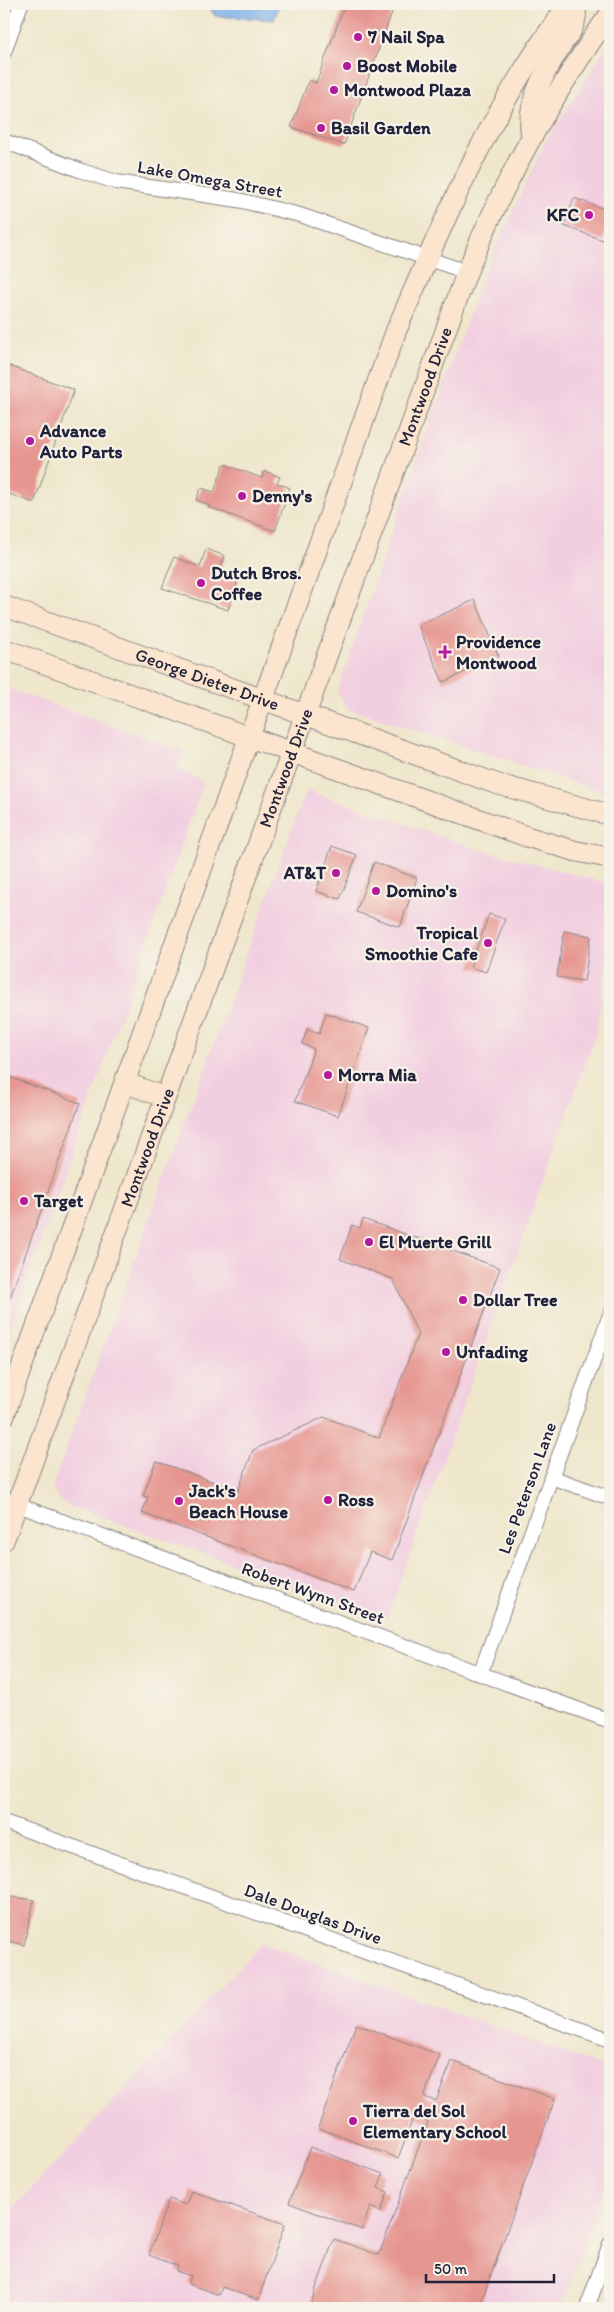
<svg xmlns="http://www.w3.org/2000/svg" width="614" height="2312" font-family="Itim,sans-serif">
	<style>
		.built { fill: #f2cfe0 }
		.water { fill: #7aaee7; stroke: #4e6891 }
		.building { fill: #e69691 }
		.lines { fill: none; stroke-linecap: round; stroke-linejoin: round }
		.street-casing { stroke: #888484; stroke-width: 16 }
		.secondary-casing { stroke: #888484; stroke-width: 22 }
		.street { stroke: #fff; stroke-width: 14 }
		.secondary { stroke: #fbe5cf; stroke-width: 20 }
		.poi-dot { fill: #b5179e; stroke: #f7f3e8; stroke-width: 2 }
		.labels { text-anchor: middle; stroke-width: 4.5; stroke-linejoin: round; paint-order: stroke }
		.poi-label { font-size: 18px; font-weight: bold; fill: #22223b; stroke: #f7f3e8; text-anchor: start }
		.street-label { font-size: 18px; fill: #22223b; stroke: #f7f3e8 }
	</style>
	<rect width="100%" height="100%" fill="#f7f3e8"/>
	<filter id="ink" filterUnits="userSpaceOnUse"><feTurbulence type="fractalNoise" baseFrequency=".02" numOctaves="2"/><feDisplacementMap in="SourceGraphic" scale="10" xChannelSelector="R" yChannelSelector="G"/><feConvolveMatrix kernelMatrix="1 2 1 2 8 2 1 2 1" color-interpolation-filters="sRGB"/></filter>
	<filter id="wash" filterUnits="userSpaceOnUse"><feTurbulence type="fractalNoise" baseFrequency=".0096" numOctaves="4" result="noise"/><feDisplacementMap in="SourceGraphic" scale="20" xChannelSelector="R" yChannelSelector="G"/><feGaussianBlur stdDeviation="1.12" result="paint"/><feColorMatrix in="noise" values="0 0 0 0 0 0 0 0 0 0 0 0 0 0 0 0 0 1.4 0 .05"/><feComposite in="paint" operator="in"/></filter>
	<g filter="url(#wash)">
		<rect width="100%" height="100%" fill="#efe7cc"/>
		<g class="built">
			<path d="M 610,42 L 610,794 L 348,709 L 337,692 L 422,444 L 483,276 L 545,142 Z"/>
			<path d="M 4,687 L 183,751 L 177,768 L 204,782 L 4,1345 Z"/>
			<path d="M 306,790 L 481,850 L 610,884 L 610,944 L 596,1033 L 387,1618 L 61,1503 L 52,1487 Z"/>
			<path d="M 262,1943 L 610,2069 L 610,2172 L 561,2308 L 4,2308 L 4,2218 Z"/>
		</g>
		<path class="water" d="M 207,4 L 280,4 L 274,20 L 215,16 Z"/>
		<g id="blocks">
			<g class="building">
				<path d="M 345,4 L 395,4 L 344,145 L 291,127 L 309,80 L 316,83 Z"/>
				<path d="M 574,198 L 610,211 L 610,220 L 603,240 L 564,226 Z"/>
				<path d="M 4,364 L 74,390 L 34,503 L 4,492 Z"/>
				<path d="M 224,464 L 262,478 L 265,471 L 280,477 L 277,483 L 290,488 L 275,531 L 208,507 L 209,505 L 196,500 L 201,488 L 214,492 Z"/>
				<path d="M 206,549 L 225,556 L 219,572 L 239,578 L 228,610 L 162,588 L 174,557 L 200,567 Z"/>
				<path d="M 475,600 L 499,657 L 443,682 L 418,625 Z"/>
				<path d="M 332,846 L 357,855 L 340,899 L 316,891 Z"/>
				<path d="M 374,862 L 417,878 L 400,927 L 356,912 Z"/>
				<path d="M 489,914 L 505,919 L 486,972 L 470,967 Z"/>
				<path d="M 564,931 L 591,936 L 584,981 L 557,977 Z"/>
				<path d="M 326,1013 L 369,1028 L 338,1116 L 295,1101 L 314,1049 L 302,1044 L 307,1029 L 319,1034 Z"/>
				<path d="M 4,1075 L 80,1103 L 9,1300 L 4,1298 Z"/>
				<path d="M 363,1219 L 500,1268 L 392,1560 L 370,1552 L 354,1592 L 142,1513 L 148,1497 L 143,1496 L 156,1461 L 238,1491 L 253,1450 L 324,1417 L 379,1438 L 418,1334 L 393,1279 L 340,1259 L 352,1225 L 360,1228 Z"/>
				<path d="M 4,1896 L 34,1900 L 24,1945 L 4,1940 Z"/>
				<path d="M 356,2024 L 440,2055 L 424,2097 L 436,2101 L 452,2061 L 555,2099 L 480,2305 L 472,2302 L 470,2308 L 309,2308 L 334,2239 L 379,2255 L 428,2122 L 414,2116 L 398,2158 L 318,2128 Z"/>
				<path d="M 310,2147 L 383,2174 L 378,2188 L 388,2192 L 381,2211 L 370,2207 L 362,2230 L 289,2203 Z"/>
				<path d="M 191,2191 L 285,2224 L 258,2300 L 222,2287 L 219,2295 L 188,2284 L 191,2276 L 176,2271 L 178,2266 L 149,2255 L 169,2199 L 186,2205 Z"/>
			</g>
		</g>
	</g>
	<g filter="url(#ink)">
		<use href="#blocks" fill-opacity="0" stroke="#888484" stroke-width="1"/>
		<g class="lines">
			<g class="street-casing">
				<g id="street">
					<path d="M 4,52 L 21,4"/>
					<path d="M 4,141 L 82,171 L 116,182 L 238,200 L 300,215 L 467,272"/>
					<path d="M 551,1477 L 610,1498"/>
					<path d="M 4,1500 L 610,1721"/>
					<path d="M 480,1674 L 610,1315"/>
					<path d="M 4,1822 L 610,2040"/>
					<path d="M 587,2308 L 610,2244"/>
				</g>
			</g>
			<g class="secondary-casing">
				<g id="secondary">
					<path d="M 531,133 C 526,105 544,73 559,49 C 566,37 575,29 576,14 L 567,6"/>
					<path id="s1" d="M 4,606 L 497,784 L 610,815"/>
					<path d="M 4,649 L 528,837 L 575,851 L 610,858"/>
					<path d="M 126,1083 L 164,1097"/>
					<path d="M 4,1416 L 396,331 C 445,217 493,104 569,4"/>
					<path id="s2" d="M 4,1540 L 467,272 C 504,180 552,95 610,14"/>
				</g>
			</g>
			<use href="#street" class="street"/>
			<use href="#secondary" class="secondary"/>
		</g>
	</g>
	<g class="poi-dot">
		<circle cx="358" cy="37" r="5"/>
		<circle cx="347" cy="66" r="5"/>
		<circle cx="334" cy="90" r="5"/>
		<circle cx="321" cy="128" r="5"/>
		<circle cx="589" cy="215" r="5"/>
		<circle cx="30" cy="441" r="5"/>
		<circle cx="242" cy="496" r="5"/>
		<circle cx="201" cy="583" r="5"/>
		<path d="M442.5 644.5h5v5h5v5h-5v5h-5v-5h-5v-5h5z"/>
		<circle cx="336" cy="873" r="5"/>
		<circle cx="376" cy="891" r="5"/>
		<circle cx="488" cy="943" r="5"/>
		<circle cx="328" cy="1075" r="5"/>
		<circle cx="24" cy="1201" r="5"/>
		<circle cx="369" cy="1242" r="5"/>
		<circle cx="463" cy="1300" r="5"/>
		<circle cx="446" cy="1352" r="5"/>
		<circle cx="328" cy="1500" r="5"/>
		<circle cx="179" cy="1501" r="5"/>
		<circle cx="353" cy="2121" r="5"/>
	</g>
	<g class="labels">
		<g class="poi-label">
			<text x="368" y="43">7 Nail Spa</text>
			<text x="357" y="72">Boost Mobile</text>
			<text x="344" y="96">Montwood Plaza</text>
			<text x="331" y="134">Basil Garden</text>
			<text x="579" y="221" text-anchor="end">KFC</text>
			<text x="40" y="437">Advance<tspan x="40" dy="21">Auto Parts</tspan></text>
			<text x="252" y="502">Denny's</text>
			<text x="211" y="579">Dutch Bros.<tspan x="211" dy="21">Coffee</tspan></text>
			<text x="456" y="648">Providence<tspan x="456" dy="21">Montwood</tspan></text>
			<text x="326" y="879" text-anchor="end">AT&amp;T</text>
			<text x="386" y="897">Domino's</text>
			<text x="478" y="939" text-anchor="end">Tropical<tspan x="478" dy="21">Smoothie Cafe</tspan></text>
			<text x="338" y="1081">Morra Mia</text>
			<text x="34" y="1207">Target</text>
			<text x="379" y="1248">El Muerte Grill</text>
			<text x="473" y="1306">Dollar Tree</text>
			<text x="456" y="1358">Unfading</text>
			<text x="189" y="1497">Jack's<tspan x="189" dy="21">Beach House</tspan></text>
			<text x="338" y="1506">Ross</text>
			<text x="363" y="2117">Tierra del Sol<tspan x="363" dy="21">Elementary School</tspan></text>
		</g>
		<g class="street-label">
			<text transform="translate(210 179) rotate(10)" y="6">Lake Omega Street</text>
			<text dy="6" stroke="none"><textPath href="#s2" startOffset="1228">Montwood Drive</textPath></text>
			<text dy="6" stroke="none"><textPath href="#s1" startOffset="216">George Dieter Drive</textPath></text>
			<text dy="6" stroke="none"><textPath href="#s2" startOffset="822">Montwood Drive</textPath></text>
			<text dy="6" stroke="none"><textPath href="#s2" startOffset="418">Montwood Drive</textPath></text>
			<text transform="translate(527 1488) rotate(-70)" y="6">Les Peterson Lane</text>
			<text transform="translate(313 1593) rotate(20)" y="6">Robert Wynn Street</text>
			<text transform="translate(313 1914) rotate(20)" y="6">Dale Douglas Drive</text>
		</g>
	</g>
	<rect width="614" height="2312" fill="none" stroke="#f7f3e8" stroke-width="20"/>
	<path d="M426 2274v8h128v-8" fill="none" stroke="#22223b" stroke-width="2.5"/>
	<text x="434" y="2274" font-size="15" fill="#22223b" stroke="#f7f3e8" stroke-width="4" paint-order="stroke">50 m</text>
</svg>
